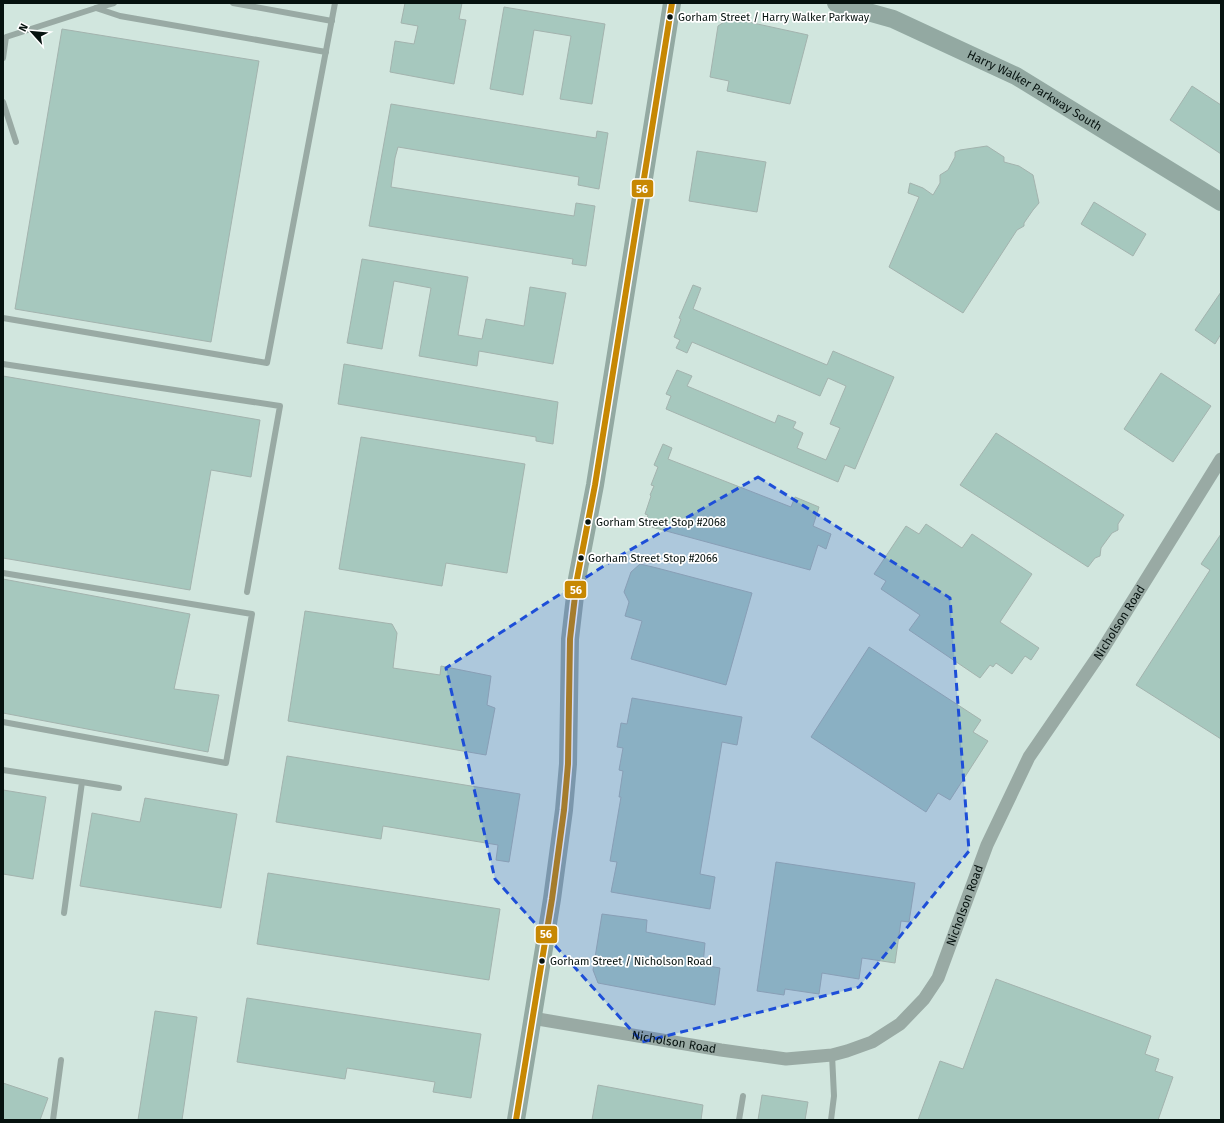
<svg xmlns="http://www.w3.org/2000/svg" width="1224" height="1123" font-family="'Fira Sans',sans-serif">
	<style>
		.building { fill: #a6c8be; stroke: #a3b3ae }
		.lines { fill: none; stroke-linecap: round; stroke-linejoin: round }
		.lane { stroke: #99aaa4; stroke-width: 6 }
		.street { stroke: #99aaa4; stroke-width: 13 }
		.secondary { stroke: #93a9a2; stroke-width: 18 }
		.bus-1-casing { stroke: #fff; stroke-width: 9 }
		.bus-1 { stroke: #c78803; stroke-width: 6 }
		.marked { fill: #1d4ed8; fill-opacity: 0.2; stroke: #1d4ed8; stroke-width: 3; stroke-dasharray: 8 5; stroke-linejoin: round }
		.bus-dot { fill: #06120f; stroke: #fff; stroke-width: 1.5 }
		.labels { text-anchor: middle; stroke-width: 3.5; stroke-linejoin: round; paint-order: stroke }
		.bus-label { font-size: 11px; fill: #06120f; stroke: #fff; text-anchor: start }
		.street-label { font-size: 12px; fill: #06120f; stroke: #fff }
		.line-badge { stroke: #fff; stroke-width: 1.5 }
		.badge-label { font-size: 11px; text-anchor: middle; font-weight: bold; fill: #fff }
	</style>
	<rect width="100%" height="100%" fill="#d1e6de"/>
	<g class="building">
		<path d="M 405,3 L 462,3 L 459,19 L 466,20 L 454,84 L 390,72 L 395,41 L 414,44 L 418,26 L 401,23 Z"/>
		<path d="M 504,7 L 605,24 L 592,104 L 560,99 L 571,36 L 534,30 L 523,95 L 490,89 Z"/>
		<path d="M 730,18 L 808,35 L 790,104 L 727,91 L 729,81 L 710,77 L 718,26 Z"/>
		<path d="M 62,29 L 259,61 L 211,342 L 15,309 Z"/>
		<path d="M 1192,86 L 1221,105 L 1221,154 L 1170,120 Z"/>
		<path d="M 391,104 L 596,138 L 597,131 L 608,133 L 599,189 L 578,185 L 579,177 L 398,147 L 395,158 L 391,187 L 574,216 L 576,203 L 595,206 L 586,266 L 572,264 L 573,259 L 369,226 Z"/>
		<path d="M 987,146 L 1004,157 L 1004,162 L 1019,166 L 1033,175 L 1039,203 L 1033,210 L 1024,223 L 1024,226 L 1017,230 L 963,313 L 889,267 L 919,197 L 908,193 L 910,183 L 923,188 L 933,195 L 940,183 L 940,175 L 948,170 L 955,157 L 955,152 L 960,150 Z"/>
		<path d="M 697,151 L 766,162 L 757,212 L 689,201 Z"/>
		<path d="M 1094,202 L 1146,234 L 1133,256 L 1081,224 Z"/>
		<path d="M 362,259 L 468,277 L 458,335 L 482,339 L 486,319 L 524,326 L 530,287 L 566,293 L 553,364 L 479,351 L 477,366 L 419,356 L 431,288 L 394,281 L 382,349 L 347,343 Z"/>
		<path d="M 693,285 L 701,288 L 693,309 L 827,365 L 833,351 L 894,377 L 855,469 L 845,465 L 838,482 L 666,409 L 671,396 L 666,394 L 677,370 L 692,376 L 687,386 L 775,423 L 778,415 L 796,422 L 793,428 L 803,433 L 797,448 L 826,460 L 840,428 L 830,424 L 846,386 L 828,378 L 820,396 L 692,342 L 687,353 L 676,348 L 680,340 L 674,337 L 681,319 L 679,318 Z"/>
		<path d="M 1221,292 L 1221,334 L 1215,344 L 1195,330 Z"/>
		<path d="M 344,364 L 558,402 L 553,444 L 536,441 L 536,437 L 338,404 Z"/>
		<path d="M 1161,373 L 1211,406 L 1173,462 L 1124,429 Z"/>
		<path d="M 3,376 L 260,420 L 251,477 L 211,470 L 190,590 L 3,558 Z"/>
		<path d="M 996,433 L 1124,515 L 1118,524 L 1118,530 L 1112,533 L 1101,548 L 1100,556 L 1095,558 L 1088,567 L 960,485 Z"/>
		<path d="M 361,437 L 525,464 L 507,573 L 446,563 L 442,586 L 339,569 Z"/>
		<path d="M 663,444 L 672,448 L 668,459 L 791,507 L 795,497 L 819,507 L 813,526 L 831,534 L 826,549 L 818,545 L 810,570 L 644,525 L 648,515 L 645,514 L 651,496 L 650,495 L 654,486 L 651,485 L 658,467 L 654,465 Z"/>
		<path d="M 926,524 L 962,548 L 972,534 L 1032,574 L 1000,622 L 1039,648 L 1031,660 L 1025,656 L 1012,674 L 996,663 L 993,667 L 990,665 L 980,678 L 909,630 L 920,615 L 881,589 L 886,581 L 874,574 L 906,526 L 919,534 Z"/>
		<path d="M 1221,534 L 1221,739 L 1136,685 L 1210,570 L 1201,564 Z"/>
		<path d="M 640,564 L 657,568 L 752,593 L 726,685 L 631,659 L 642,621 L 625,616 L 629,602 L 624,592 L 631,572 Z"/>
		<path d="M 3,579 L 190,614 L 174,689 L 219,695 L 208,752 L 3,713 Z"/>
		<path d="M 305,611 L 392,624 L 397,633 L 393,668 L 440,675 L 441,666 L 491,676 L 487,705 L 495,708 L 486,755 L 288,721 Z"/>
		<path d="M 869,647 L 981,720 L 973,732 L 988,741 L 950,800 L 938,793 L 926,812 L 811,737 Z"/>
		<path d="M 632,698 L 742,717 L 737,745 L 722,742 L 700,874 L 715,877 L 710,909 L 611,892 L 617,862 L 610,861 L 621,797 L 619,797 L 623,771 L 619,770 L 623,748 L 617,747 L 621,723 L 627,724 Z"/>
		<path d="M 287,756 L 520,794 L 509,862 L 496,860 L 498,845 L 383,826 L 381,839 L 276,822 Z"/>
		<path d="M 3,790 L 46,797 L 33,879 L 3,874 Z"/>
		<path d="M 145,798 L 237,814 L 221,908 L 80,886 L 92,813 L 140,822 Z"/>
		<path d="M 776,862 L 915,883 L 909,922 L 901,921 L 895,963 L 862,958 L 859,979 L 822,973 L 819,994 L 785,989 L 784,995 L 757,991 Z"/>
		<path d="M 268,873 L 500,909 L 489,980 L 257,944 Z"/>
		<path d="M 602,914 L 647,920 L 646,932 L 705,943 L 703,965 L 720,968 L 715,1005 L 598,983 L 593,970 Z"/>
		<path d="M 996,979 L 1151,1036 L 1145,1054 L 1159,1059 L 1155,1071 L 1173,1077 L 1158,1120 L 918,1120 L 940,1061 L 963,1069 Z"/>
		<path d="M 247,998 L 481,1034 L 471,1098 L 433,1092 L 435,1082 L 347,1068 L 345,1079 L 237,1062 Z"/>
		<path d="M 155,1011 L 197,1017 L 182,1120 L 138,1120 Z"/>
		<path d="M 3,1083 L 48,1098 L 40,1120 L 3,1120 Z"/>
		<path d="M 598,1085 L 703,1105 L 701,1120 L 592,1120 Z"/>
		<path d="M 762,1095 L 808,1102 L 805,1120 L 758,1120 Z"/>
	</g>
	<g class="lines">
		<g class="lane">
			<path d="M 114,3 L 96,8 L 120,16 L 326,52"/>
			<path d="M 233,3 L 332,21"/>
			<path d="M 3,58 L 6,37 L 96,8"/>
			<path d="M 3,102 L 16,142"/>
			<path d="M 3,318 L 267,363 L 335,3"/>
			<path d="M 3,364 L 280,406 L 247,592"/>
			<path d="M 3,573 L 252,614 L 226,763 L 3,722"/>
			<path d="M 3,770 L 82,782 L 64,913"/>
			<path d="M 82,782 L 119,788"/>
			<path d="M 53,1120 L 61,1060"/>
			<path d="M 739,1120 L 743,1096"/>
			<path d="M 831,1120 L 834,1096 L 832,1055"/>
		</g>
		<path class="street" id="s1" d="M 532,1018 L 721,1050 L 786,1059 L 832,1055 L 847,1051 L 872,1042 L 900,1024 L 924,999 L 938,978 L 987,845 L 1029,757 L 1101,652 L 1221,459"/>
		<g class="secondary">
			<path id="s2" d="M 836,3 L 893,19 L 1016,76 L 1221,202"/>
			<path d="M 516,1120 L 552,899 L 564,810 L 568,764 L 570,639 L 577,579 L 595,485 L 672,3"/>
		</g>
		<g class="bus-1-casing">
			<path id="bus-1" d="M 516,1120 L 552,899 L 564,810 L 568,764 L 570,639 L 577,579 L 595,485 L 672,3"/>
		</g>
		<use href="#bus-1" class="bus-1"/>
	</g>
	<path class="marked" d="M 758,477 L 950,598 L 969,851 L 859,987 L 642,1042 L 495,879 L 446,668 L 616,558 Z"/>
	<g class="bus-dot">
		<circle cx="670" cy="17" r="3.5"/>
		<circle cx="588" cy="522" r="3.5"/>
		<circle cx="581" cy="558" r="3.5"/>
		<circle cx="542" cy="961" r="3.5"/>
	</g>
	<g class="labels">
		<g class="bus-label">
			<text x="678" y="21">Gorham Street / Harry Walker Parkway</text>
			<text x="596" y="526">Gorham Street Stop #2068</text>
			<text x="588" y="562">Gorham Street Stop #2066</text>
			<text x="550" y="965">Gorham Street / Nicholson Road</text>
		</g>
		<g class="street-label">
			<text dy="4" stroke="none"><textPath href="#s2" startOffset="218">Harry Walker Parkway South</textPath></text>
			<text dy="4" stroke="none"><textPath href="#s1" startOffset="840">Nicholson Road</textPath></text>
			<text dy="4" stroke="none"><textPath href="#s1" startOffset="516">Nicholson Road</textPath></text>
			<text dy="4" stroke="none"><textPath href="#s1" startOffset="144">Nicholson Road</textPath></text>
		</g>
	</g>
	<g class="line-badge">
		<rect x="631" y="179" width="23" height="19" rx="4" fill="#c78803"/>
		<rect x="564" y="580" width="23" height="19" rx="4" fill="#c78803"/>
		<rect x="535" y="925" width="23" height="19" rx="4" fill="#c78803"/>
	</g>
	<g class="badge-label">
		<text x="642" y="193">56</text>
		<text x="576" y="594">56</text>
		<text x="546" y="938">56</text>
	</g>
	<rect width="1224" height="1123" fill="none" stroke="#06120f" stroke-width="8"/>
	<g transform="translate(32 32) rotate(297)" stroke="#ffffff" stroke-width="3" paint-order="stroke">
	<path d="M0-3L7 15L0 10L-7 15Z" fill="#06120f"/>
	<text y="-6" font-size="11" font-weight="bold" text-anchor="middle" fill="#06120f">N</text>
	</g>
</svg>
